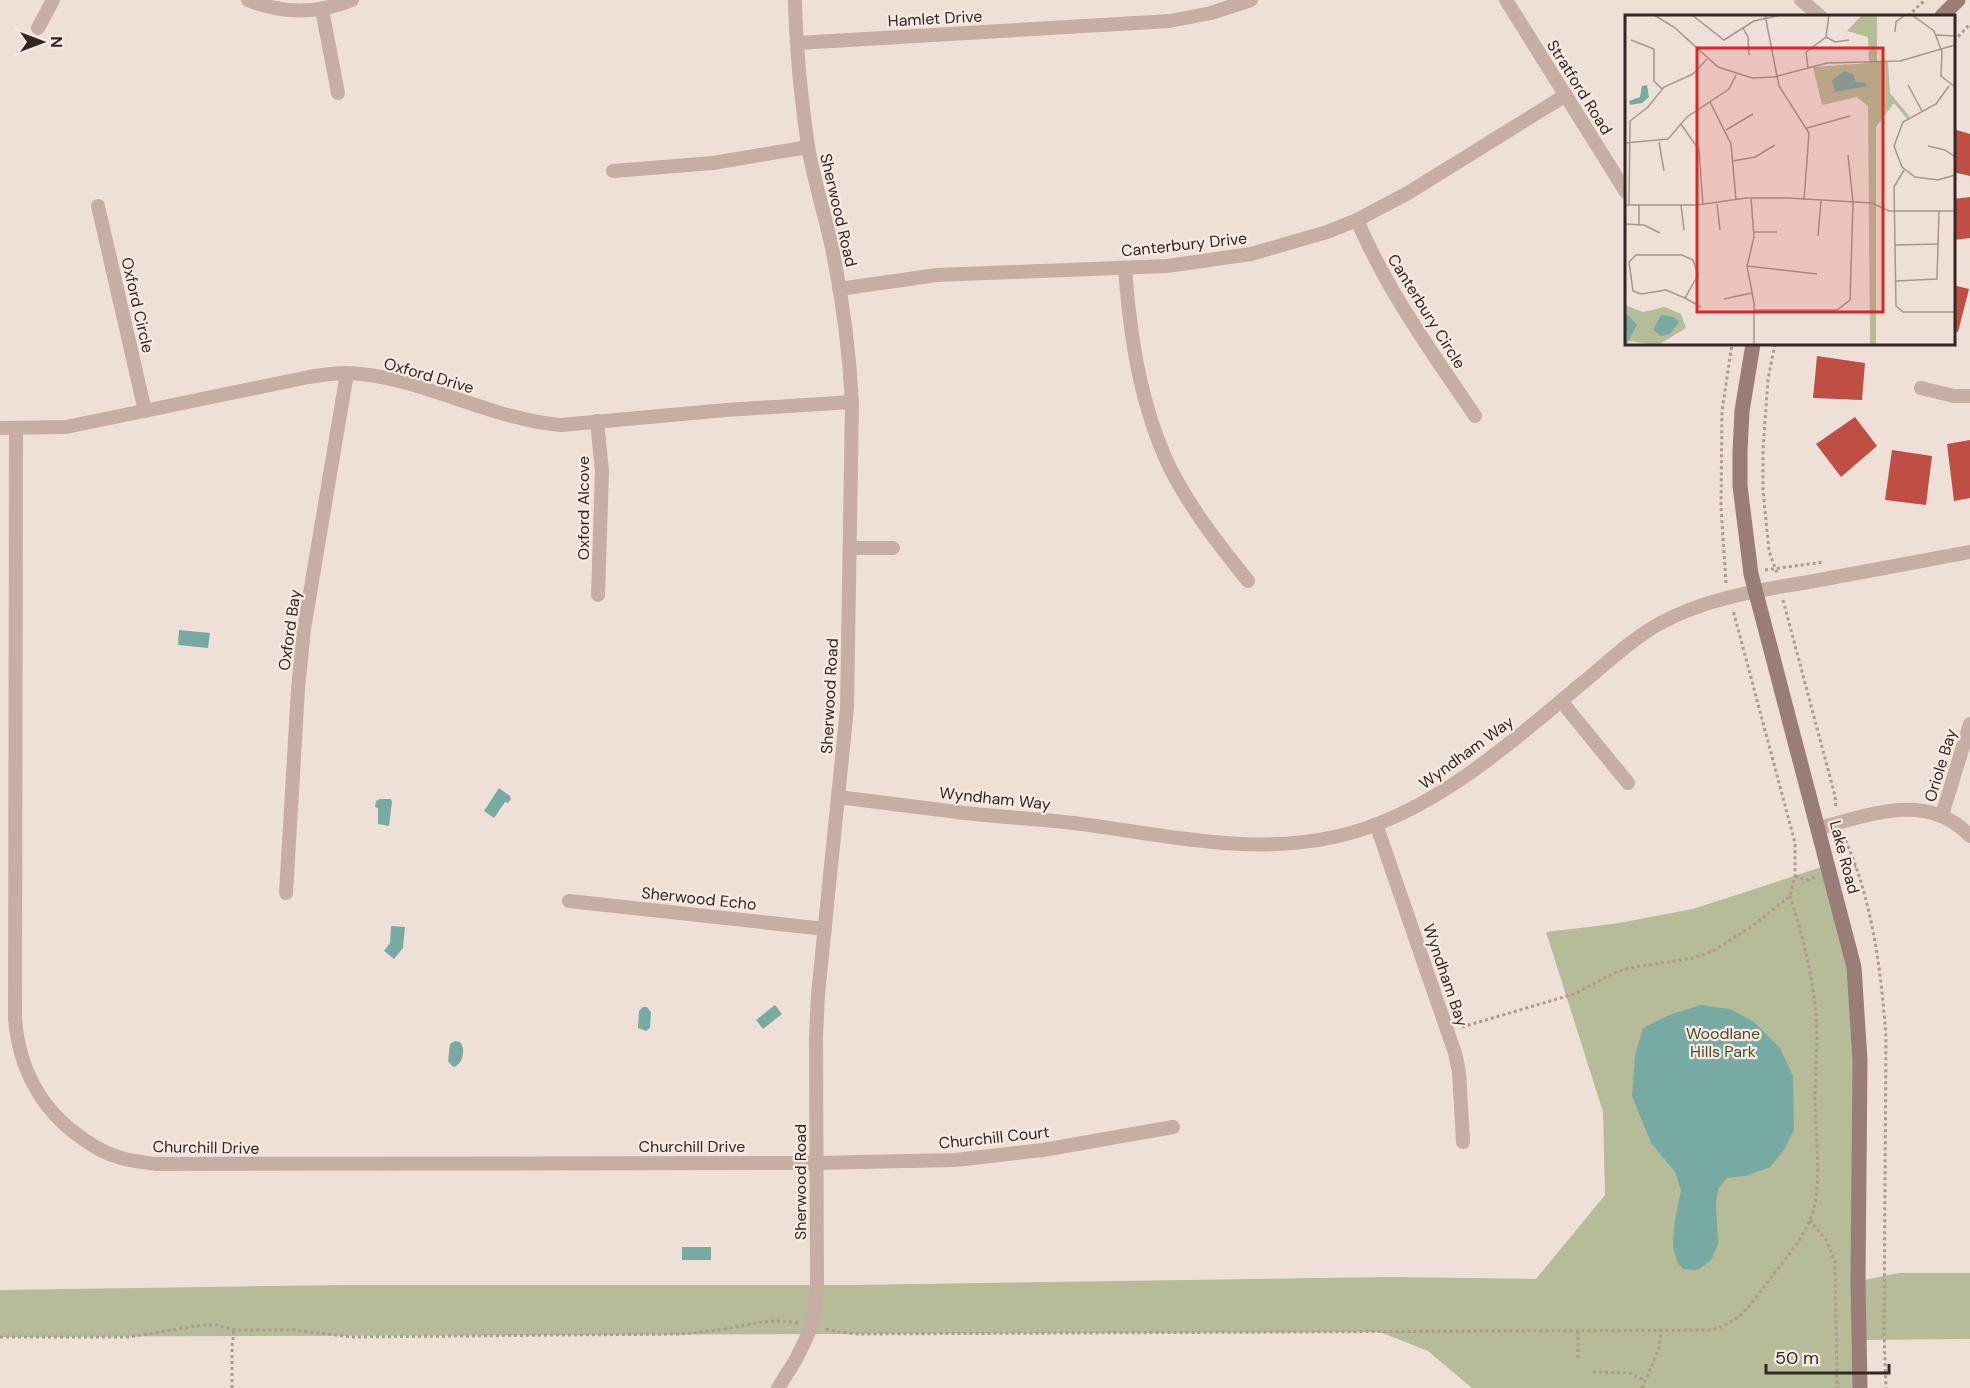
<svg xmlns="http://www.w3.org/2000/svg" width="1970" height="1388" font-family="'DM Sans',sans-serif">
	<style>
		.green { fill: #b6bc98 }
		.water { fill: #78aaa4 }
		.building { fill: #bf4f45 }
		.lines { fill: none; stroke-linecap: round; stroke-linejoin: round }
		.path { stroke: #b1988f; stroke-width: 3; stroke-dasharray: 3 3; stroke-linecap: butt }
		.street { stroke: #c6aea4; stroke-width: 14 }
		.secondary { stroke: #997d76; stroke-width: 15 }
		.labels { text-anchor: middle; stroke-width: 4.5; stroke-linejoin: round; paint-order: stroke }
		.street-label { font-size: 16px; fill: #322725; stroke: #f7eae3 }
		.park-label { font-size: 16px; fill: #474e2b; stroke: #f7eae3 }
		.inset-road { fill: none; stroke: #a39690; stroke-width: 1.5 }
		.view { fill: #d62828; fill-opacity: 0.15; stroke: #d62828; stroke-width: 3 }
		.inset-edge { fill: none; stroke: #322725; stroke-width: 3 }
	</style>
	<rect width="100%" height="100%" fill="#efe0d7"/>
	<path class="green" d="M 1828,865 L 1854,967 L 1859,1281 L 1899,1273 L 1970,1273 L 1970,1339 L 1859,1340 L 1860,1388 L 1472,1388 L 1428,1351 L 1380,1332 L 0,1337 L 0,1290 L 343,1285 L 850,1285 L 1390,1277 L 1536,1279 L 1605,1195 L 1603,1112 L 1546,932 L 1613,924 L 1693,909 Z"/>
	<g class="water">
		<path d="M 179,630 L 210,633 L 208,648 L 178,645 Z"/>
		<path d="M 499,788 L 510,796 L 511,799 L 508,803 L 505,802 L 494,818 L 484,811 Z"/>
		<path d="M 380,799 L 391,799 L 392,802 L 389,826 L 378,824 L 378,808 L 375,807 L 376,801 Z"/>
		<path d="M 391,926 L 405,927 L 403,948 L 394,959 L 384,951 L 390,943 Z"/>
		<path d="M 775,1005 L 782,1014 L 763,1029 L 756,1020 Z"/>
		<path d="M 1700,1005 L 1730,1009 L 1754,1022 L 1780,1048 L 1793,1076 L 1794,1130 L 1784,1150 L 1770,1167 L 1746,1176 L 1727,1178 L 1718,1189 L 1716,1204 L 1718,1244 L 1711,1260 L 1698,1270 L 1683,1269 L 1677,1262 L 1673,1246 L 1674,1226 L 1681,1190 L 1675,1172 L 1651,1143 L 1632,1096 L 1635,1056 L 1643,1028 L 1669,1015 Z"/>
		<path d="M 643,1007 L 647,1007 L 651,1012 L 650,1028 L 646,1031 L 638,1028 L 639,1011 Z"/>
		<path d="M 455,1041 L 460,1042 C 466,1049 463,1065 453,1067 L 448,1061 L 450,1044 Z"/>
		<rect x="682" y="1247" width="29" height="13"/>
	</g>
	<g class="building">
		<path d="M 1953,129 L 1970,134 L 1970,176 L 1953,172 Z"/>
		<path d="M 1970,197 L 1970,238 L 1953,240 L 1953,199 Z"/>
		<path d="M 1953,285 L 1969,289 L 1958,332 L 1953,331 Z"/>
		<path d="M 1817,356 L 1865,363 L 1862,400 L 1813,398 Z"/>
		<path d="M 1855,417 L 1877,446 L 1841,477 L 1816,444 Z"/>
		<path d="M 1970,440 L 1970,498 L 1954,501 L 1947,444 Z"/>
		<path d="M 1892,450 L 1932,456 L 1926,505 L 1885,500 Z"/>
	</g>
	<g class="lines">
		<g class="path">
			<path d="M 1908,16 L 1925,0"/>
			<path d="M 1954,41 L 1970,24"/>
			<path d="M 1775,344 L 1768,379 L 1763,450 L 1763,490 L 1769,551 L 1777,573"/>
			<path d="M 1765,570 L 1824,562"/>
			<path d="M 1726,583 L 1721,507 L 1722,411 L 1732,344"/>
			<path d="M 1783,600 L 1835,796 L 1836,809"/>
			<path d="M 1843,835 C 1872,897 1881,969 1886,1037 L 1884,1332 L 1886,1388"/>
			<path d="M 1843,870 L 1856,866"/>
			<path d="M 1795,876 L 1806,880 L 1816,877"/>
			<path d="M 1462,1027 L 1574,994 L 1614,973 L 1629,968 L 1694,958 L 1711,952 L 1751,927 L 1790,896 L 1795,876 L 1795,843 L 1733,610"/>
			<path d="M 1810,1220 L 1826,1240 L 1835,1261 L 1837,1388"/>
			<path d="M 826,1329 L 838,1332 L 858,1334 L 1712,1330 C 1741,1321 1749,1307 1766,1284 C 1781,1264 1800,1243 1810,1220 C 1823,1188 1816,1141 1815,1107 C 1814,1077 1819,1046 1816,1016 C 1813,977 1802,933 1790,896"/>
			<path d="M 1578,1331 L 1578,1359"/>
			<path d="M 0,1337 L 129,1337 L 203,1325 L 216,1325 L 234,1330 L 294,1330 L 352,1337 L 678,1334 C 694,1333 709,1331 725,1329 C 753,1324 770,1318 799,1323"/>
			<path d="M 1593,1372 L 1630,1373 L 1646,1381"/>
			<path d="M 232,1388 L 232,1347 L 234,1330"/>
			<path d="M 1642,1388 L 1659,1349 L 1661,1331"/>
		</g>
		<g class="street">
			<path d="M 248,0 C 283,14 317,14 352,0"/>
			<path d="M 1506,0 L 1626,192"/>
			<path d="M 1801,0 L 1820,16"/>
			<path d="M 322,10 L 338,93"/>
			<path d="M 38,28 L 53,0"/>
			<path d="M 798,43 L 1170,21 L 1211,13 L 1251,0"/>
			<path d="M 613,171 L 713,163 L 808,147"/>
			<path d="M 98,206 L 145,411"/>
			<path d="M 1357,220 C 1387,291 1432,352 1475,416"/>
			<path d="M 1125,268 C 1130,336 1140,405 1170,468 C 1191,509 1219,545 1248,581"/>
			<path d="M 839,289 L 937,275 L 1167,266 L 1251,254 L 1327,232 L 1357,220 L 1408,193 L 1566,95"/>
			<path d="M 1921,388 L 1954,396 L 1970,396"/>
			<path d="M 597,421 L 602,471 L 598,595"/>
			<path d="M 0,428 L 66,427 L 309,377 C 321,375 333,373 346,373 C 419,375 487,419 561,425 L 726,410 L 852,402"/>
			<path d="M 16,428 L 15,1019 C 19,1067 40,1108 79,1136 C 90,1144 102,1152 115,1156 C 128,1161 142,1162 156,1164 L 816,1163 L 955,1160 L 1043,1150 L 1173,1127"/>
			<path d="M 850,548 L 893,548"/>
			<path d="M 1561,701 L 1628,783"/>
			<path d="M 838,797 C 880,802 923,808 965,813 C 1001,817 1038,819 1074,823 C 1161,834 1247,856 1334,837 C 1430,817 1511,742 1585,681 C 1608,662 1631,640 1657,625 C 1704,598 1761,590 1814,581 C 1866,571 1918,562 1970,552"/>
			<path d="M 1942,815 L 1970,724"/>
			<path d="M 1376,824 L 1455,1053 L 1459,1072 L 1463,1142"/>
			<path d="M 1819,828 C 1870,815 1927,791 1970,836"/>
			<path d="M 286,893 L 298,689 L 304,629 L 347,373"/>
			<path d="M 569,901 L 825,929"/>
			<path d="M 778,1388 L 795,1361 L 804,1343 L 812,1325 L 815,1305 L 817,1284 L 816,1037 L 818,994 L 847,708 L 852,402 C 849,348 842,293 830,239 C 823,208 813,177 808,146 C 801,98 796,48 795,0"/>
		</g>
		<g class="secondary">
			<path d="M 1942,16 L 1958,0"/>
			<path d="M 1753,344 L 1742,411 L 1740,451 L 1740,486 L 1751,574 L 1854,967 L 1860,1060 L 1858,1281 L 1860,1388"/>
		</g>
	</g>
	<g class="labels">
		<g class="street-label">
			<text transform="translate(935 18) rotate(-3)" y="6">Hamlet Drive</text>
			<text transform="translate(1580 87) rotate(58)" y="6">Stratford Road</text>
			<text transform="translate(839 210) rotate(77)" y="6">Sherwood Road</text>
			<text transform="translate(1184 244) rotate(-6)" y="6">Canterbury Drive</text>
			<text transform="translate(138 305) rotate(77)" y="6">Oxford Circle</text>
			<text transform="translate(1427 311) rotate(58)" y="6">Canterbury Circle</text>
			<text transform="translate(429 375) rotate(16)" y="6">Oxford Drive</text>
			<text transform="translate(583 508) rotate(-90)" y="6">Oxford Alcove</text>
			<text transform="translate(289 630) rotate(-82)" y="6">Oxford Bay</text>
			<text transform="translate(829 696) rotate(-87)" y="6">Sherwood Road</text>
			<text transform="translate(1466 752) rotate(-36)" y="6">Wyndham Way</text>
			<text transform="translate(1940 765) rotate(-73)" y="6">Oriole Bay</text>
			<text transform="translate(995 798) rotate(6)" y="6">Wyndham Way</text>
			<text transform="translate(1845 857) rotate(75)" y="6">Lake Road</text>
			<text transform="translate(699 898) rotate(6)" y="6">Sherwood Echo</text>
			<text transform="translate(1446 975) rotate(71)" y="6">Wyndham Bay</text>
			<text transform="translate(994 1137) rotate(-6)" y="6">Churchill Court</text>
			<text x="692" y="1152">Churchill Drive</text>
			<text transform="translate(206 1147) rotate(1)" y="6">Churchill Drive</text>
			<text transform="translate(800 1182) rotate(-90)" y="6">Sherwood Road</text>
		</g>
		<g class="park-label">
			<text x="1723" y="1039">Woodlane<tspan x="1723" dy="18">Hills Park</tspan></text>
		</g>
	</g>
	<g transform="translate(1625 15)">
		<rect width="330" height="330" fill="#efe0d7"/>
		<path d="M 237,0 L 252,0 L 252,47 L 263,47 L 265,78 L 285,102 L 282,104 L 269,88 L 251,112 L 251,330 L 245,330 L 243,91 L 232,82 L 197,90 L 188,52 L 244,48 L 243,22 L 222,16 ZM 0,290 L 18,297 L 40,292 L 56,299 L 61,313 L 33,330 L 4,326 L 0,330 Z" fill="#b6bc98"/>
		<path d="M 220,56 L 228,60 L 231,67 L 241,68 L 242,71 L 210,77 L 207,65 ZM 22,70 L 24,82 L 17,88 L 5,90 L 4,86 L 15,82 L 17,71 ZM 0,297 L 12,310 L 1,330 L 0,330 ZM 36,300 L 49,302 L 54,307 L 45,319 L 36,321 L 28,315 Z" fill="#78aaa4"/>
		<path class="inset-road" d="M 29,0 L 49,12 L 93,52 L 127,63 L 149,62 L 202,48 L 275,46 L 330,30M 67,0 L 99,25 L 129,6 L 156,0M 140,0 L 154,71 L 184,118 L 179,185M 287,0 L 309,16 L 317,37 L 316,61 L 330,72M 118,13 L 123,22 L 124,40M 270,17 L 271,7 L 280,0M 311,20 L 330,21M 201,22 L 210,27 L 224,25M 6,25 L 29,34 L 29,66 L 37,74M 183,53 L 181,37 L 201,22 L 204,0M 283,70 L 297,96M 324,71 L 311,89 L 278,107 L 269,131 L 277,152 L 290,162 L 313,165 L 330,160M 85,87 L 106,129 L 111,185M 56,109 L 74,135 L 78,190M 182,113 L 225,101M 101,115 L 128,99M 34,127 L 39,156M 0,128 L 43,124 L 62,102 L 104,74 L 111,60M 303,131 L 320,135 L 330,142M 108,146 L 130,142 L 150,130M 279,155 L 269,172 L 271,291 L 278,297 L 330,297M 126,183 L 129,222 L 122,251 L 129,288 L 129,330M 92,189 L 95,215M 0,190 L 72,190 L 121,183 L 163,183 L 247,188 L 264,196 L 330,196M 4,190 L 5,106 L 23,92 L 39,72 L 68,59 L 82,44M 56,190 L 59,215M 0,209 L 19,210 L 35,218M 14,209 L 14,190M 128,217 L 152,217M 193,221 L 196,186M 270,230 L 314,229M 11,240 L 57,240 L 68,245 L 73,260 L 60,283 L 41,275 L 16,279 L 8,276 L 4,247 ZM 122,251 L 192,259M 270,266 L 312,264 L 314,196M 60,283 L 76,292M 99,284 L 127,278M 129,295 L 212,295 L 225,285 L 228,188 L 223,140M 199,330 L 224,330"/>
		<path class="view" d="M 72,33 L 258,33 L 258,297 L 72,297 Z"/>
		<rect width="330" height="330" class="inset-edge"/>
	</g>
	<g transform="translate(42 42) rotate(90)" stroke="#f7eae3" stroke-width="4.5" paint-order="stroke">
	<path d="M0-4.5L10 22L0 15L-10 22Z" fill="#322725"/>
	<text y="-9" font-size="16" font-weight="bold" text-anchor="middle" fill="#322725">N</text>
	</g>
	<path d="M1766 1364v9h123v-9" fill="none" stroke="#322725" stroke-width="3"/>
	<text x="1775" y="1364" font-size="18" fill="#322725" stroke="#f7eae3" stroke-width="4.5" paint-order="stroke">50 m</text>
</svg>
